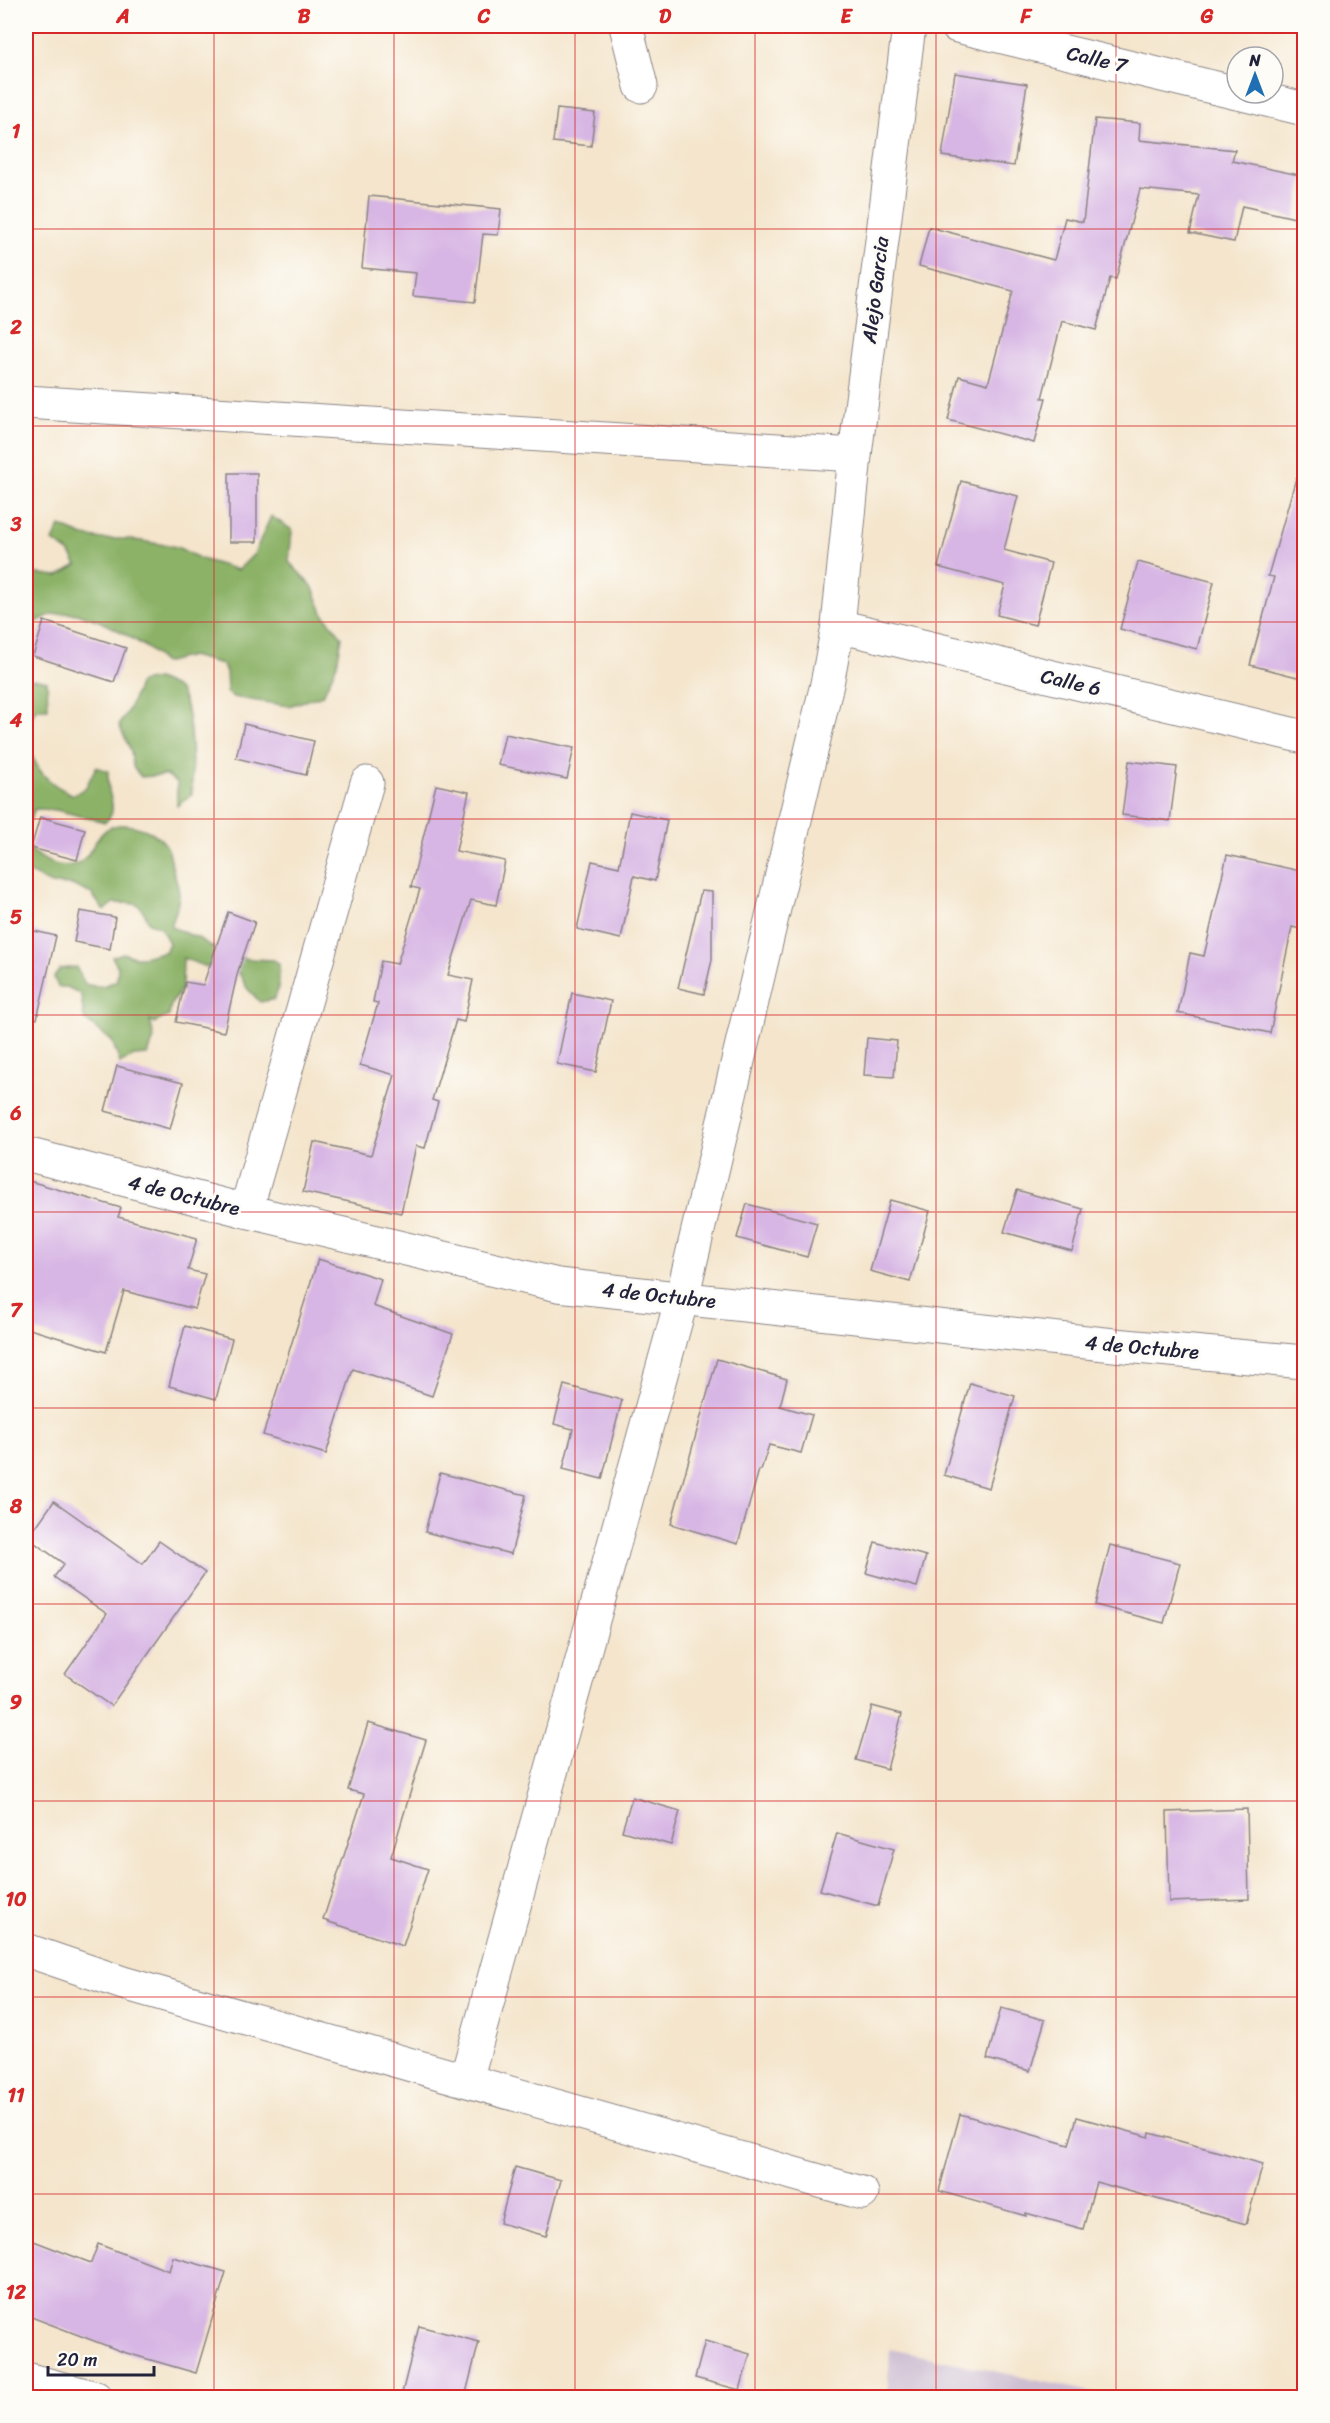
<svg xmlns="http://www.w3.org/2000/svg" width="1330" height="2423" font-family="Sriracha,sans-serif">
	<style>
		.industrial { fill: #cdbed2 }
		.forest { fill: #8cb268; stroke: #576a52; stroke-width: 1.5 }
		.building { fill: #d7b5e4 }
		.lines { fill: none; stroke-linecap: round; stroke-linejoin: round }
		.minor-casing { stroke: #8b8484; stroke-width: 35 }
		.minor { stroke: #fff; stroke-width: 33 }
		.grid { fill: none; stroke: #d62828; stroke-width: 1.5; stroke-opacity: 0.55 }
		.labels { text-anchor: middle; stroke-width: 6; stroke-linejoin: round; paint-order: stroke }
		.street-label { font-size: 20px; fill: #22223b; stroke: #fdfcf7 }
		.neatline { fill: none; stroke: #d62828; stroke-width: 2 }
		.grid-label { font-size: 20px; text-anchor: middle; font-weight: bold; fill: #d62828 }
	</style>
	<rect width="100%" height="100%" fill="#fdfcf7"/>
	<filter id="ink" filterUnits="userSpaceOnUse"><feTurbulence type="fractalNoise" baseFrequency=".0167" numOctaves="2"/><feDisplacementMap in="SourceGraphic" scale="12" xChannelSelector="R" yChannelSelector="G"/><feConvolveMatrix kernelMatrix="1 2 1 2 8 2 1 2 1" color-interpolation-filters="sRGB"/></filter>
	<filter id="wash" filterUnits="userSpaceOnUse"><feTurbulence type="fractalNoise" baseFrequency=".008" numOctaves="4" result="noise"/><feDisplacementMap in="SourceGraphic" scale="24" xChannelSelector="R" yChannelSelector="G"/><feGaussianBlur stdDeviation="1.35" result="paint"/><feColorMatrix in="noise" values="0 0 0 0 0 0 0 0 0 0 0 0 0 0 0 0 0 1.4 0 .05"/><feComposite in="paint" operator="in"/></filter>
	<g filter="url(#wash)">
		<rect width="100%" height="100%" fill="#f4e5cc"/>
		<path class="industrial" d="M 890,2349 L 1116,2397 L 887,2397 Z"/>
		<g class="forest">
			<path d="M 271,516 L 292,530 L 289,562 L 312,586 L 324,615 L 342,637 L 337,664 L 323,695 L 289,706 L 233,697 L 227,692 L 226,672 L 222,664 L 191,656 L 164,663 C 147,644 105,621 79,614 C 72,613 63,613 56,614 C 45,615 37,624 26,625 L 27,573 L 58,576 L 77,565 L 70,553 L 53,541 L 60,526 L 84,536 L 102,539 L 129,539 L 177,547 L 201,559 L 238,570 L 254,554 Z"/>
			<path d="M 34,679 L 47,681 L 48,708 L 36,709 L 26,726 L 26,681 Z"/>
			<path d="M 157,679 C 163,682 173,685 178,689 C 193,703 192,772 192,794 L 177,806 L 177,782 L 166,775 L 141,777 L 133,767 L 131,751 L 119,725 L 130,707 L 140,682 Z"/>
			<path d="M 26,741 C 36,769 45,783 74,795 L 86,787 L 96,767 L 108,771 C 108,777 108,785 109,791 C 112,802 116,814 105,822 L 56,810 L 35,809 L 26,828 L 28,847 C 41,859 54,868 72,865 C 95,861 92,828 119,825 C 135,824 159,832 167,847 C 171,854 171,863 173,870 C 176,880 179,886 179,896 C 178,907 174,917 171,927 L 198,938 L 222,953 L 248,959 L 274,960 L 279,964 C 280,977 279,987 275,999 L 260,1002 L 247,988 L 239,973 L 227,968 L 212,969 L 183,958 L 182,989 L 171,1004 L 169,1016 L 154,1023 L 150,1020 L 154,1038 L 148,1055 L 134,1056 L 120,1063 L 112,1041 L 84,1019 L 81,994 L 67,987 L 58,987 L 54,977 L 60,969 L 76,967 L 85,984 C 98,988 105,987 117,980 L 118,967 L 112,957 L 123,953 C 142,962 147,954 165,952 L 169,943 L 160,927 L 149,923 C 140,901 137,903 114,903 L 104,911 L 92,894 L 72,885 L 51,884 L 26,871 Z"/>
		</g>
		<g id="blocks">
			<g class="building">
				<path d="M 955,73 L 1027,84 L 1014,166 L 942,156 Z"/>
				<path d="M 557,109 L 595,113 L 591,146 L 553,142 Z"/>
				<path d="M 1095,119 L 1140,123 L 1139,140 L 1235,150 L 1232,161 L 1304,176 L 1295,218 L 1242,206 L 1234,242 L 1190,233 L 1199,195 L 1140,189 L 1116,279 L 1110,278 L 1096,330 L 1062,321 L 1042,398 L 1046,398 L 1034,443 L 948,420 L 959,376 L 988,384 L 1013,291 L 919,266 L 929,227 L 1054,260 L 1065,218 L 1083,222 Z"/>
				<path d="M 369,196 L 501,209 L 498,235 L 483,234 L 475,302 L 413,296 L 416,273 L 362,268 Z"/>
				<rect x="229" y="473" width="28" height="69"/>
				<path d="M 1296,478 L 1305,479 L 1305,679 L 1250,665 L 1274,577 L 1268,576 Z"/>
				<path d="M 961,481 L 1018,496 L 1004,550 L 1051,563 L 1035,625 L 997,615 L 1005,585 L 938,567 Z"/>
				<path d="M 1138,562 L 1214,582 L 1197,649 L 1120,629 Z"/>
				<path d="M 44,621 L 126,648 L 114,682 L 33,656 Z"/>
				<path d="M 244,724 L 314,741 L 306,775 L 236,758 Z"/>
				<path d="M 505,734 L 574,748 L 567,779 L 498,765 Z"/>
				<path d="M 1129,761 L 1177,767 L 1170,821 L 1122,815 Z"/>
				<path d="M 436,785 L 469,792 L 456,851 L 505,861 L 496,905 L 471,900 L 448,975 L 473,980 L 464,1022 L 456,1020 L 432,1100 L 438,1102 L 425,1148 L 416,1146 L 401,1213 L 303,1192 L 314,1142 L 371,1155 L 395,1075 L 360,1065 L 378,1003 L 373,1002 L 381,961 L 397,964 L 420,889 L 411,887 Z"/>
				<path d="M 630,812 L 667,820 L 655,881 L 634,876 L 621,939 L 577,929 L 592,861 L 619,867 Z"/>
				<path d="M 40,817 L 85,829 L 77,860 L 31,848 Z"/>
				<path d="M 1227,855 L 1305,872 L 1305,930 L 1292,927 L 1270,1033 L 1178,1013 L 1190,953 L 1204,956 Z"/>
				<path d="M 701,891 L 712,892 L 712,960 L 704,994 L 678,988 Z"/>
				<path d="M 80,911 L 115,917 L 110,949 L 74,942 Z"/>
				<path d="M 228,912 L 255,922 L 238,971 L 224,1032 L 176,1022 L 185,982 L 203,985 Z"/>
				<path d="M 26,929 L 56,936 L 37,1019 L 26,1017 Z"/>
				<path d="M 572,993 L 611,1001 L 596,1072 L 557,1064 Z"/>
				<path d="M 867,1038 L 897,1041 L 894,1077 L 864,1075 Z"/>
				<path d="M 117,1066 L 183,1083 L 170,1129 L 105,1111 Z"/>
				<path d="M 26,1180 L 121,1208 L 118,1217 L 197,1238 L 188,1270 L 205,1274 L 195,1309 L 124,1291 L 106,1352 L 26,1328 Z"/>
				<path d="M 1017,1190 L 1083,1209 L 1072,1251 L 1004,1232 Z"/>
				<path d="M 890,1200 L 930,1211 L 910,1282 L 870,1271 Z"/>
				<path d="M 747,1204 L 817,1223 L 807,1257 L 737,1238 Z"/>
				<path d="M 318,1259 L 381,1279 L 373,1306 L 453,1334 L 432,1396 L 353,1369 L 326,1454 L 263,1435 Z"/>
				<path d="M 185,1326 L 232,1339 L 216,1399 L 169,1386 Z"/>
				<path d="M 717,1359 L 787,1379 L 780,1406 L 812,1415 L 801,1453 L 769,1445 L 761,1470 L 759,1470 L 738,1544 L 671,1524 Z"/>
				<path d="M 970,1383 L 1015,1396 L 989,1488 L 944,1475 Z"/>
				<path d="M 564,1385 L 622,1400 L 602,1479 L 563,1469 L 573,1429 L 554,1424 Z"/>
				<path d="M 440,1473 L 526,1495 L 511,1554 L 425,1532 Z"/>
				<path d="M 54,1501 L 143,1564 L 159,1541 L 205,1573 L 111,1706 L 65,1674 L 107,1614 L 54,1577 L 64,1564 L 28,1538 Z"/>
				<path d="M 875,1542 L 926,1556 L 917,1587 L 866,1573 Z"/>
				<path d="M 1110,1545 L 1180,1563 L 1164,1623 L 1095,1605 Z"/>
				<path d="M 872,1706 L 902,1714 L 887,1769 L 856,1760 Z"/>
				<path d="M 368,1723 L 426,1740 L 391,1857 L 428,1869 L 403,1946 L 323,1920 L 364,1794 L 348,1790 Z"/>
				<path d="M 632,1797 L 680,1811 L 671,1845 L 622,1831 Z"/>
				<path d="M 1247,1809 L 1249,1899 L 1169,1902 L 1167,1812 Z"/>
				<path d="M 837,1833 L 894,1849 L 878,1906 L 820,1890 Z"/>
				<path d="M 1001,2008 L 1045,2020 L 1030,2071 L 987,2059 Z"/>
				<path d="M 960,2114 L 1069,2145 L 1077,2117 L 1149,2137 L 1150,2133 L 1263,2164 L 1246,2224 L 1096,2182 L 1083,2229 L 1026,2213 L 1026,2216 L 939,2191 Z"/>
				<path d="M 515,2167 L 561,2180 L 546,2236 L 500,2223 Z"/>
				<path d="M 26,2238 L 91,2263 L 98,2244 L 169,2271 L 173,2257 L 226,2272 L 196,2373 L 123,2352 L 26,2315 Z"/>
				<path d="M 419,2326 L 479,2342 L 465,2397 L 401,2397 Z"/>
				<path d="M 705,2341 L 750,2354 L 740,2390 L 695,2378 Z"/>
			</g>
		</g>
	</g>
	<g filter="url(#ink)">
		<use href="#blocks" fill-opacity="0" stroke="#8b8484" stroke-width="1.5"/>
		<g class="lines">
			<g class="minor-casing">
				<g id="minor">
					<path d="M 626,26 L 641,86"/>
					<path d="M 957,26 L 1237,93"/>
					<path d="M 1238,93 L 1304,109"/>
					<path d="M 26,402 L 855,455"/>
					<path d="M 838,626 L 1304,737"/>
					<path d="M 26,1154 L 246,1211 L 558,1285 L 1114,1345 L 1304,1362"/>
					<path d="M 246,1211 L 367,783"/>
					<path d="M 26,1950 L 123,1983 L 862,2193"/>
					<path d="M 466,2080 L 682,1298 L 827,684 L 838,626 L 855,455 L 909,26"/>
					<path d="M 26,2379 L 96,2398"/>
				</g>
			</g>
			<use href="#minor" class="minor"/>
		</g>
	</g>
	<path class="grid" d="M 214,26 L 214,2398M 394,26 L 394,2398M 575,26 L 575,2398M 755,26 L 755,2398M 936,26 L 936,2398M 1116,26 L 1116,2398M 26,229 L 1304,229M 26,426 L 1304,426M 26,622 L 1304,622M 26,819 L 1304,819M 26,1015 L 1304,1015M 26,1212 L 1304,1212M 26,1408 L 1304,1408M 26,1604 L 1304,1604M 26,1801 L 1304,1801M 26,1997 L 1304,1997M 26,2194 L 1304,2194"/>
	<g class="labels">
		<g class="street-label">
			<text transform="translate(1097 59) rotate(13)" y="7">Calle 7</text>
			<text transform="translate(875 290) rotate(-83)" y="7">Alejo Garcia</text>
			<text transform="translate(1071 682) rotate(13)" y="7">Calle 6</text>
			<text transform="translate(184 1195) rotate(14)" y="7">4 de Octubre</text>
			<text transform="translate(659 1295) rotate(6)" y="7">4 de Octubre</text>
			<text transform="translate(1142 1347) rotate(5)" y="7">4 de Octubre</text>
		</g>
	</g>
	<rect width="1330" height="2423" fill="none" stroke="#fdfcf7" stroke-width="66"/>
	<g transform="translate(1255 75)"><circle r="28" fill="#fdfcf7" stroke="#a5a5ac" stroke-width="1.5"/>
	<path d="M0-4.5L10 22L0 15L-10 22Z" fill="#1f6fb2"/>
	<text y="-9" font-size="16" font-weight="bold" text-anchor="middle" fill="#22223b">N</text>
	</g>
	<path d="M48 2366v9h106v-9" fill="none" stroke="#22223b" stroke-width="3"/>
	<text x="57" y="2366" font-size="18" fill="#22223b" stroke="#fdfcf7" stroke-width="4.5" paint-order="stroke">20 m</text>
	<rect x="33" y="33" width="1264" height="2357" class="neatline"/>
	<g class="grid-label">
		<text x="123" y="23">A</text>
		<text x="304" y="23">B</text>
		<text x="484" y="23">C</text>
		<text x="665" y="23">D</text>
		<text x="846" y="23">E</text>
		<text x="1026" y="23">F</text>
		<text x="1207" y="23">G</text>
		<text x="16" y="138">1</text>
		<text x="16" y="334">2</text>
		<text x="16" y="531">3</text>
		<text x="16" y="727">4</text>
		<text x="16" y="924">5</text>
		<text x="16" y="1120">6</text>
		<text x="16" y="1317">7</text>
		<text x="16" y="1513">8</text>
		<text x="16" y="1709">9</text>
		<text x="16" y="1906">10</text>
		<text x="16" y="2102">11</text>
		<text x="16" y="2299">12</text>
	</g>
</svg>
